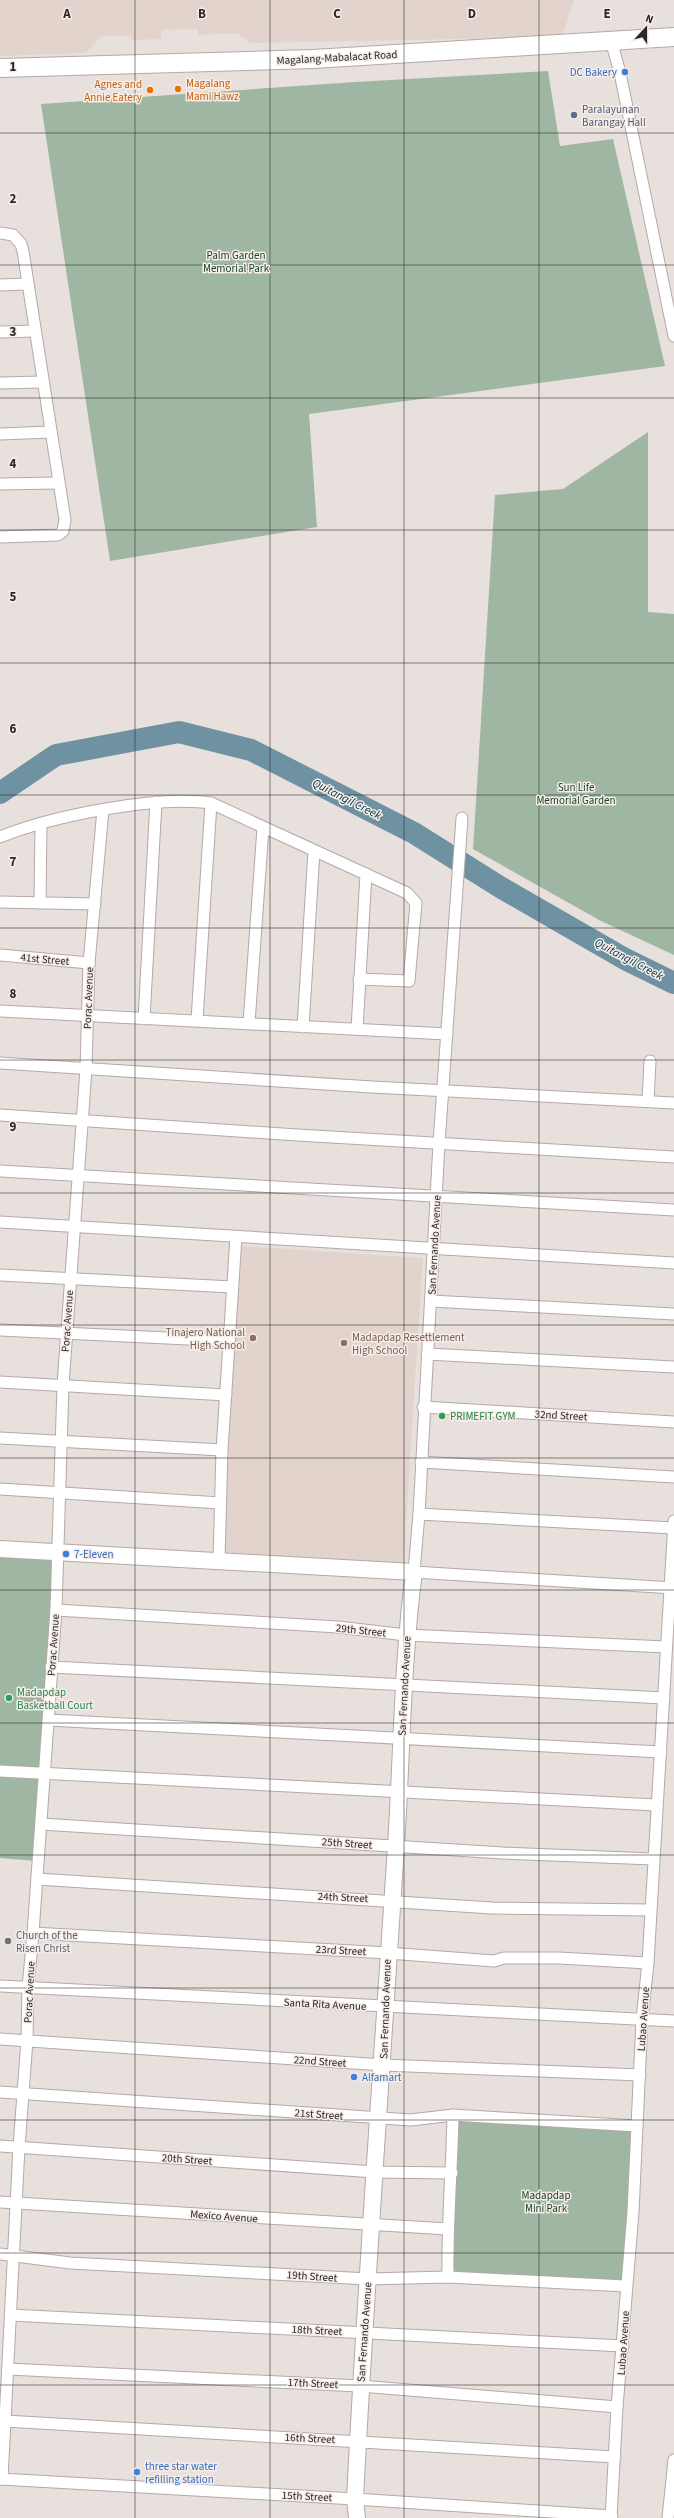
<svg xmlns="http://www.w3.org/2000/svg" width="674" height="2518" font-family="'Source Sans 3',sans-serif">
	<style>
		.built { fill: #e3d3cd }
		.green { fill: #9fb6a2 }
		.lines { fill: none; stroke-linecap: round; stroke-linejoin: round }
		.river { stroke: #6f92a2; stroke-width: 22 }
		.street-casing { stroke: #b3aaa7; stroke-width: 13 }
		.secondary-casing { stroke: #b3aaa7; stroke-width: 18 }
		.primary-casing { stroke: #b3aaa7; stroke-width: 20 }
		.street { stroke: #fff; stroke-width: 11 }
		.secondary { stroke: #fff; stroke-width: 16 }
		.primary { stroke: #fff; stroke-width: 18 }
		.grid { fill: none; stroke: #2a2625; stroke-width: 1; stroke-opacity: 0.55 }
		.shop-dot { fill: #3f7fe0; stroke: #f6ede9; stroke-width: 1.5 }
		.food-dot { fill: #e8710a; stroke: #f6ede9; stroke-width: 1.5 }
		.service-dot { fill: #5c6f8a; stroke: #f6ede9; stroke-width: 1.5 }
		.education-dot { fill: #8d6e63; stroke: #f6ede9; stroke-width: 1.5 }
		.leisure-dot { fill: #2e9e5b; stroke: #f6ede9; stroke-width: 1.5 }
		.worship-dot { fill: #6b7280; stroke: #f6ede9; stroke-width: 1.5 }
		.labels { text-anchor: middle; stroke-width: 3; stroke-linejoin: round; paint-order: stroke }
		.street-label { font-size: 11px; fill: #2a2625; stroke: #f6ede9 }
		.shop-label { font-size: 11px; fill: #366cbe; stroke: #f6ede9; text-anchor: start }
		.food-label { font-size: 11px; fill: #c56008; stroke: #f6ede9; text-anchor: start }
		.service-label { font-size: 11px; fill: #4e5e75; stroke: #f6ede9; text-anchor: start }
		.park-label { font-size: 11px; fill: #174423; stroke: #f6ede9 }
		.education-label { font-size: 11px; fill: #785e54; stroke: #f6ede9; text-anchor: end }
		.leisure-label { font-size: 11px; fill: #27864d; stroke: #f6ede9; text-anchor: start }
		.worship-label { font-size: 11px; fill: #5b616d; stroke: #f6ede9; text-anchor: start }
		.water-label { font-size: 12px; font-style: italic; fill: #003346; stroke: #f6ede9 }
		.grid-label { font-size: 13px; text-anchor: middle; font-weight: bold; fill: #2a2625; stroke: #f6ede9; stroke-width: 3; stroke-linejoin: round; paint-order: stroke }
	</style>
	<rect width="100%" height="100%" fill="#e8e0dc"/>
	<g class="built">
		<path d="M 0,0 L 574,0 L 562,37 L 251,43 L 237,33 L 198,35 L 198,29 L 162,30 L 161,39 L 132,40 L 131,36 L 102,36 L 86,53 L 0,56 Z"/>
		<path d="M 241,1246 L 423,1258 L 403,1568 L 221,1556 Z"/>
	</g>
	<g class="green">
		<path d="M 548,71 L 560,146 L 613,139 L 665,366 L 309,414 L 317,527 L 110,561 L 41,104 L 355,82 Z"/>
		<path d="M 648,432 L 648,612 L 674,614 L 674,955 L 601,921 L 473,849 L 495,495 L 563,489 Z"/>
		<path d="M 0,1552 L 56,1556 L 36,1861 L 0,1858 Z"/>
		<path d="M 453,2115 L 637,2126 L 625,2286 L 448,2277 Z"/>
	</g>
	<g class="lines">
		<path class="river" d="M 0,793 L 56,755 L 179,732 L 251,750 L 414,833 L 500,887 L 625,959 L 674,983"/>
		<g class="street-casing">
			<g id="street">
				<path d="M 611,40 L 620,73 L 674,336"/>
				<path d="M 0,233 L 13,235 L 21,244 L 23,251 L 65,520 L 63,531 L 58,535 L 0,537"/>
				<path d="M 0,285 L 27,284"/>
				<path d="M 0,332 L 34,331"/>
				<path d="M 0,383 L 43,382"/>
				<path d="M 0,434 L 51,432"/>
				<path d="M 0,484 L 58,483"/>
				<path d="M 462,818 L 439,1143 L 419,1514 L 414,1572 L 674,1588"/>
				<path d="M 0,837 C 52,816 156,795 211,803 L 407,893 L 416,903 L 409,981 L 359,979"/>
				<path d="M 0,902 L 95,904"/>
				<path d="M 40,903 L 41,824"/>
				<path d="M 0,955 L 89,963"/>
				<path d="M 0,1011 L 447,1034"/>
				<path d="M 144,1019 L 156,802"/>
				<path d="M 197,1020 L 211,803"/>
				<path d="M 249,1023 L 263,828"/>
				<path d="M 303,1027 L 314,851"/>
				<path d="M 357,1029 L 366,874"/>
				<path d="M 0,1063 L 372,1087 L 674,1103"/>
				<path d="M 648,1101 L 650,1061"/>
				<path d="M 0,1115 L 297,1135 L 674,1157"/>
				<path d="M 0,1171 L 674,1210"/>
				<path d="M 0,1222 L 674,1263"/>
				<path d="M 0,1275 L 232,1287"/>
				<path d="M 431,1301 L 674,1314"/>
				<path d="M 0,1330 L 229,1341"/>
				<path d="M 427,1354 L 674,1367"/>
				<path d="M 0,1382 L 226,1395"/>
				<path d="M 423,1407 L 674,1422"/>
				<path d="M 0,1438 L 222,1450"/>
				<path d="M 421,1462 L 674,1477"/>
				<path d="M 0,1489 L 220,1503"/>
				<path d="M 419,1514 L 673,1528"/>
				<path d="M 219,1560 L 222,1450 L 236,1237"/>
				<path d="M 56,1610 L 338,1627 L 406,1635 L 666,1647"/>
				<path d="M 51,1667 L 664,1698"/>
				<path d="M 48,1720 L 661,1752"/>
				<path d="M 0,1771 L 656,1805"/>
				<path d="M 41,1824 L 503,1853 L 653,1859"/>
				<path d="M 37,1879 L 492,1908 L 650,1910"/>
				<path d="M 33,1933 L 388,1953 L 494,1961 L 504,1958 L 559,1958 L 648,1963"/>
				<path d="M 0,1986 L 674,2021"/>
				<path d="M 0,2039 L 383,2065 L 640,2075"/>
				<path d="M 0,2092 L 411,2120 L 453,2115 L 637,2126"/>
				<path d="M 0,2146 L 375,2172 L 452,2173"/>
				<path d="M 0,2202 L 448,2229"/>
				<path d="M 0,2254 L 70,2263 L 368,2279 L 448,2277 L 625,2286"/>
				<path d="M 448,2277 C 447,2223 452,2169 453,2115"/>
				<path d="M 10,2315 L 623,2346"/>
				<path d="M 8,2369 L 360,2386 L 617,2407"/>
				<path d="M 5,2421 L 615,2457"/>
				<path d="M 0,2479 L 355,2499 L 612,2516"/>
				<path d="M 2,2479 L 19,2147 L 27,2040 L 28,1988 L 33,1933 L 56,1610 L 63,1385 L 86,1069 L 89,963 L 103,810"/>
				<path d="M 611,2518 L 617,2407 L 633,2212 L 642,2019 L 648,1963 L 674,1521"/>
				<path d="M 668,2518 L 674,2460"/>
			</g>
		</g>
		<g class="secondary-casing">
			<path id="secondary" d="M 0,1549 L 414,1572 C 402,1663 402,1755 396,1846 C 382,2064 366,2281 355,2499 L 357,2518"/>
		</g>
		<g class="primary-casing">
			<path id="primary" d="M 0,68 L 313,59 L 674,37"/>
		</g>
		<use href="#street" class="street"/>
		<use href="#secondary" class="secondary"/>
		<use href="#primary" class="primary"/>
	</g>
	<path class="grid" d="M 135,0 L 135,2518M 270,0 L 270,2518M 404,0 L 404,2518M 539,0 L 539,2518M 0,133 L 674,133M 0,265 L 674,265M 0,398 L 674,398M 0,530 L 674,530M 0,663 L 674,663M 0,795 L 674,795M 0,928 L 674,928M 0,1060 L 674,1060M 0,1193 L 674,1193M 0,1325 L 674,1325M 0,1458 L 674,1458M 0,1590 L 674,1590M 0,1723 L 674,1723M 0,1855 L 674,1855M 0,1988 L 674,1988M 0,2120 L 674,2120M 0,2253 L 674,2253M 0,2385 L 674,2385"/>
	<g class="shop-dot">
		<circle cx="625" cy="72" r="4"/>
		<circle cx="66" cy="1554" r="4"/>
		<circle cx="354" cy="2077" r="4"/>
		<circle cx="137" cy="2472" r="4"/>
	</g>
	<g class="food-dot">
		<circle cx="178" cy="89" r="4"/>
		<circle cx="150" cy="90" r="4"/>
	</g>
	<circle class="service-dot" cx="574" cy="115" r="4"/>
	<g class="education-dot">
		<circle cx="253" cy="1338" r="4"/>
		<circle cx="344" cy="1343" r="4"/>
	</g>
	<g class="leisure-dot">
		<circle cx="442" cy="1416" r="4"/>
		<circle cx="9" cy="1698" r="4"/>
	</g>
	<circle class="worship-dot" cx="8" cy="1941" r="4"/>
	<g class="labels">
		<g class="street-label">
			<text transform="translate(337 57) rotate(-3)" y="4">Magalang-Mabalacat Road</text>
			<text transform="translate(45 959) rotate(5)" y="4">41st Street</text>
			<text transform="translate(88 998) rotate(-88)" y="4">Porac Avenue</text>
			<text transform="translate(434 1245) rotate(-87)" y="4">San Fernando Avenue</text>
			<text transform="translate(67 1321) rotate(-86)" y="4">Porac Avenue</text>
			<text transform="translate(561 1415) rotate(3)" y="4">32nd Street</text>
			<text transform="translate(361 1630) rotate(6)" y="4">29th Street</text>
			<text transform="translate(53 1645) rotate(-86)" y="4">Porac Avenue</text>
			<text transform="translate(404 1686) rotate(-87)" y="4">San Fernando Avenue</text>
			<text transform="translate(347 1843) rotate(4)" y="4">25th Street</text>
			<text transform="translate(343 1897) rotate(3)" y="4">24th Street</text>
			<text transform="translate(341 1950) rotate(3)" y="4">23rd Street</text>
			<text transform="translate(29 1992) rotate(-87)" y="4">Porac Avenue</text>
			<text transform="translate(325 2004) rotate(3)" y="4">Santa Rita Avenue</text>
			<text transform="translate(385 2009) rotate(-88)" y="4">San Fernando Avenue</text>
			<text transform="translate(643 2019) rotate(-86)" y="4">Lubao Avenue</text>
			<text transform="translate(320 2061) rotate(4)" y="4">22nd Street</text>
			<text transform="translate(319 2114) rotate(4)" y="4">21st Street</text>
			<text transform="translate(187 2159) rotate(4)" y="4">20th Street</text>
			<text transform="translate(224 2216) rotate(4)" y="4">Mexico Avenue</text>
			<text transform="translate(312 2276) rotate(4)" y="4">19th Street</text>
			<text transform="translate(317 2330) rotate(3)" y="4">18th Street</text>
			<text transform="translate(364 2332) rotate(-86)" y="4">San Fernando Avenue</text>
			<text transform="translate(623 2343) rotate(-86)" y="4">Lubao Avenue</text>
			<text transform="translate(313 2383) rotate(3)" y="4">17th Street</text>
			<text transform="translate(310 2438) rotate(3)" y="4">16th Street</text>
			<text transform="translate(307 2496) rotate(3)" y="4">15th Street</text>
		</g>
		<g class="shop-label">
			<text x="617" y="76" text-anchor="end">DC Bakery</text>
			<text x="74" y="1558">7-Eleven</text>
			<text x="362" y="2081">Alfamart</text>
			<text x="145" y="2470">three star water<tspan x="145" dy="13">refilling station</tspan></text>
		</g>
		<g class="food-label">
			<text x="186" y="87">Magalang<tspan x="186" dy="13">Mami Hawz</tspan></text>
			<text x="142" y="88" text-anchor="end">Agnes and<tspan x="142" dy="13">Annie Eatery</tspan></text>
		</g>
		<g class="service-label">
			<text x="582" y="113">Paralayunan<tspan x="582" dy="13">Barangay Hall</tspan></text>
		</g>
		<g class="park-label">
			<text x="236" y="259">Palm Garden<tspan x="236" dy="13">Memorial Park</tspan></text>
			<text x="576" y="791">Sun Life<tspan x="576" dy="13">Memorial Garden</tspan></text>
			<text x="546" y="2199">Madapdap<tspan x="546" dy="13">Mini Park</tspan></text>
		</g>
		<g class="education-label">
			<text x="245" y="1336">Tinajero National<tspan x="245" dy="13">High School</tspan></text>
			<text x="352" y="1341" text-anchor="start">Madapdap Resettlement<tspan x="352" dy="13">High School</tspan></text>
		</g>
		<g class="leisure-label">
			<text x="450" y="1420">PRIMEFIT GYM</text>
			<text x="17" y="1696">Madapdap<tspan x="17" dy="13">Basketball Court</tspan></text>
		</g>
		<g class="worship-label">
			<text x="16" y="1939">Church of the<tspan x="16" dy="13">Risen Christ</tspan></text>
		</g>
		<g class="water-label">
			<text transform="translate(347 799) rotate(27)" y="4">Quitangil Creek</text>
			<text transform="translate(629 959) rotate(28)" y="4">Quitangil Creek</text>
		</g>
	</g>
	<g class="grid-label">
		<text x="67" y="18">A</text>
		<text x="202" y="18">B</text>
		<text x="337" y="18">C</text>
		<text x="472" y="18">D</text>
		<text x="607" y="18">E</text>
		<text x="13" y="71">1</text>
		<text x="13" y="203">2</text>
		<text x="13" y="336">3</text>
		<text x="13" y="468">4</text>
		<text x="13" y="601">5</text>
		<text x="13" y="733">6</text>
		<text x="13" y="866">7</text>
		<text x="13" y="998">8</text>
		<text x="13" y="1131">9</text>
	</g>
	<g transform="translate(646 28) rotate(21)" stroke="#f6ede9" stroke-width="3" paint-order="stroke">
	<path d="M0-3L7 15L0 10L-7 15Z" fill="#2a2625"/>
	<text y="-6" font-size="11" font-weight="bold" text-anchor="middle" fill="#2a2625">N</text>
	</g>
</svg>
